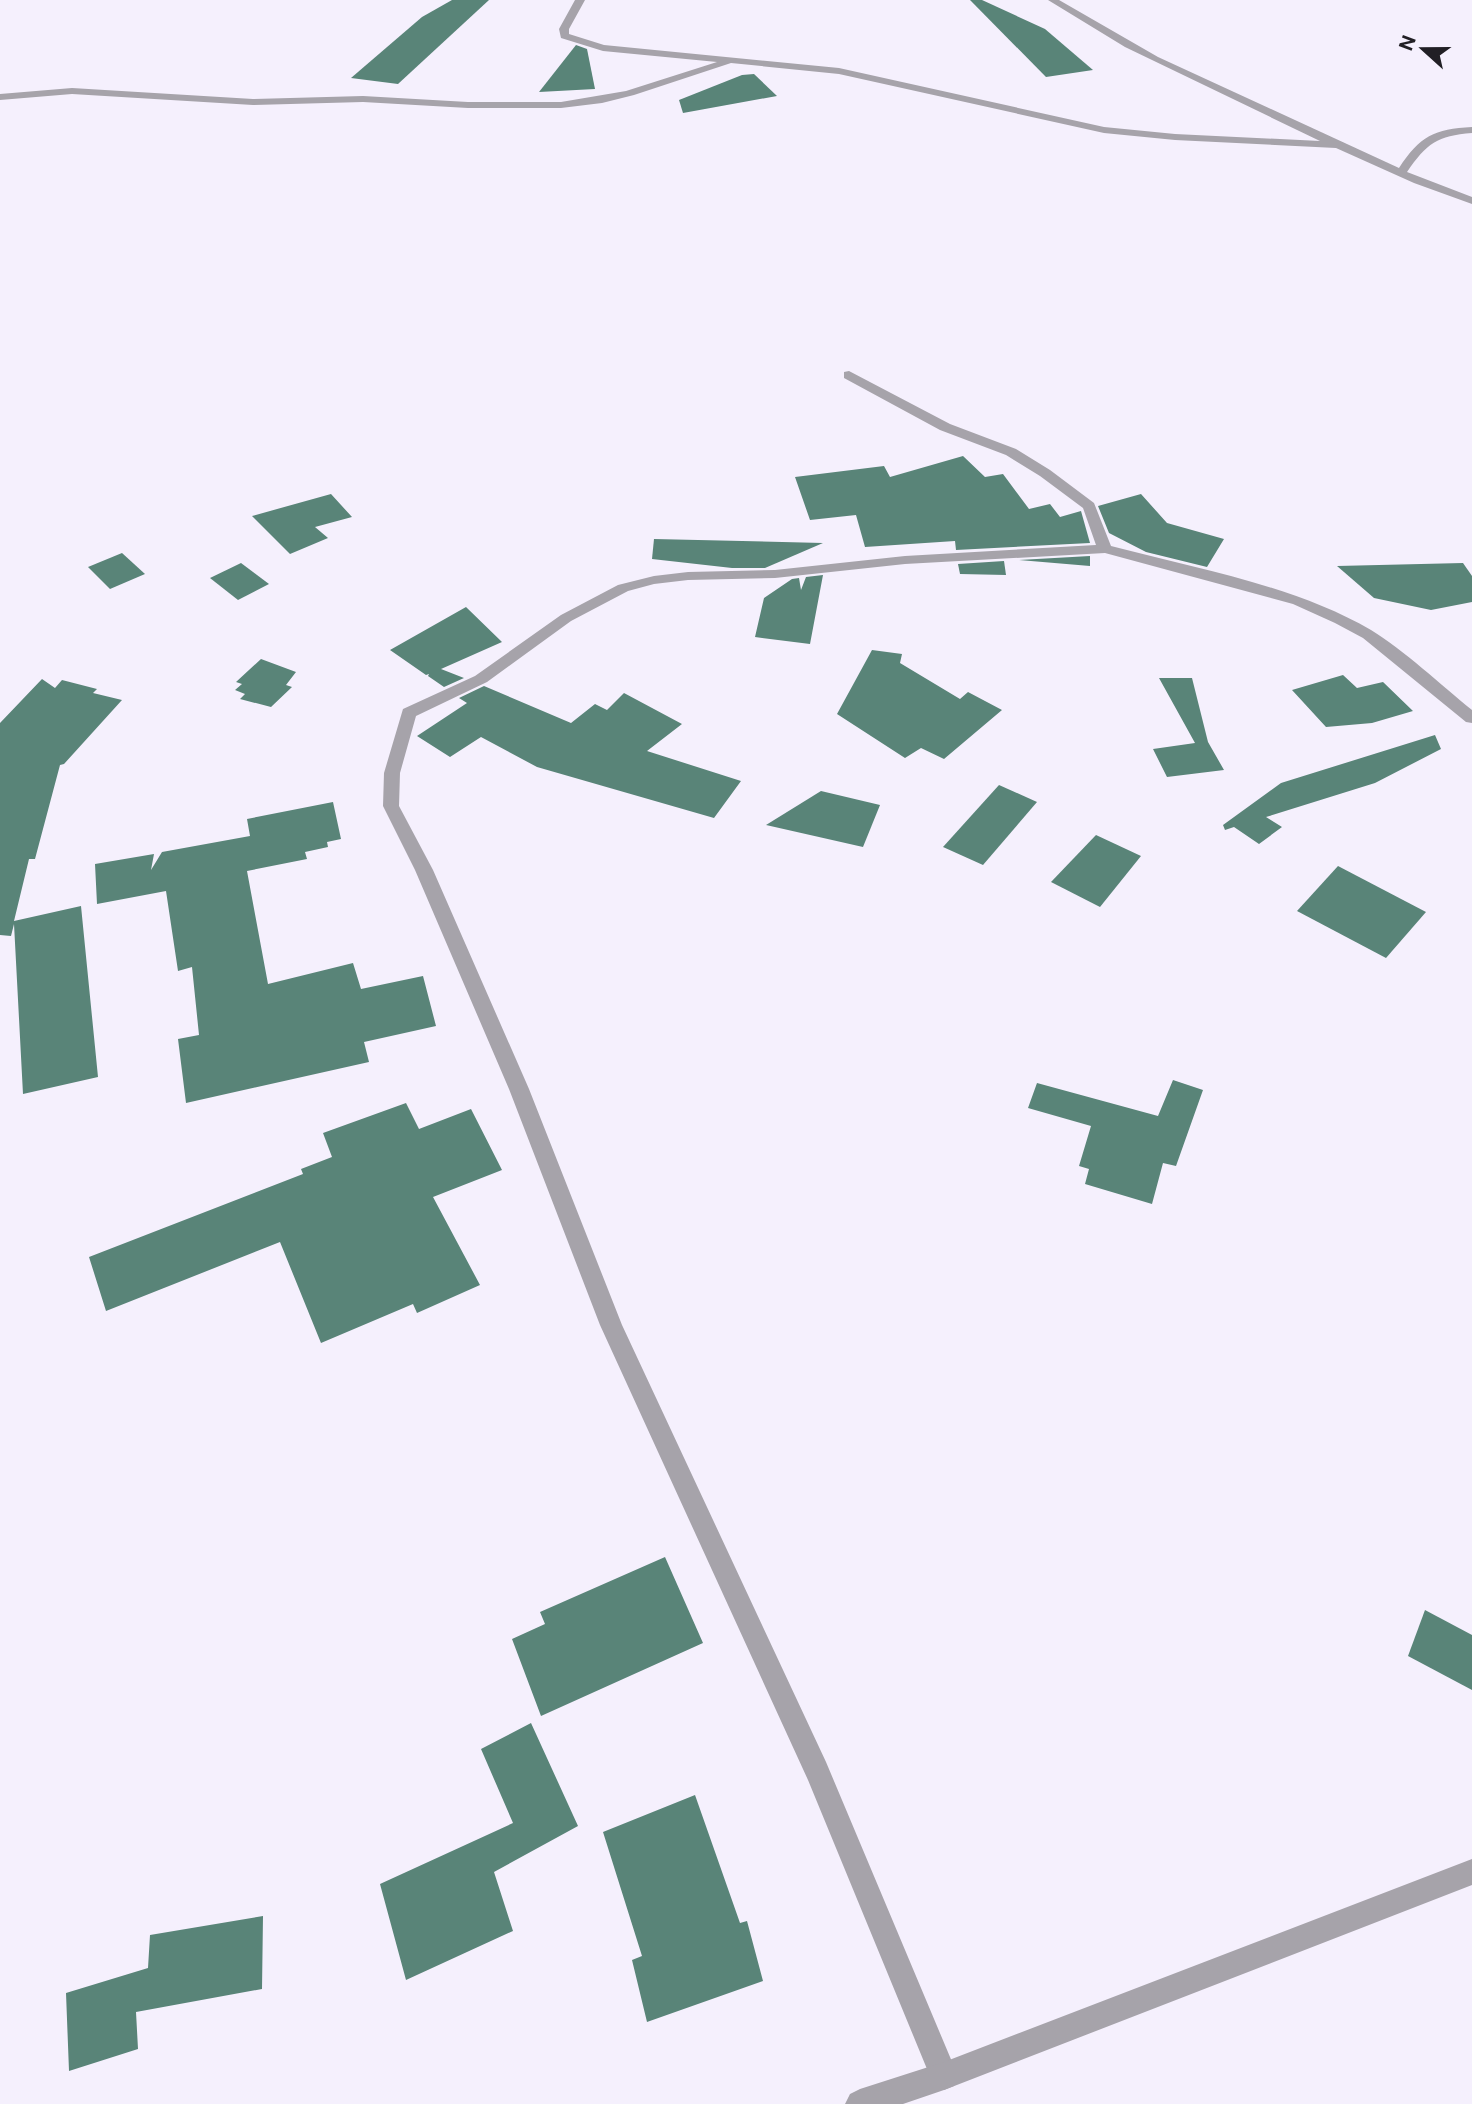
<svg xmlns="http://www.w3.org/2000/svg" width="1472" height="2104" font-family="'Public Sans',sans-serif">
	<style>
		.building { fill: #598478 }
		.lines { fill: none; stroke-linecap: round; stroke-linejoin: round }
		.minor { fill: #a6a3aa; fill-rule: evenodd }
		.tertiary { fill: #a6a3aa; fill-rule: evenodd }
	</style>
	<rect width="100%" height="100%" fill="#f5f0fd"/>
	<g class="building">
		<path d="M 452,0 L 489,0 L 398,84 L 351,78 L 422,17 Z"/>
		<path d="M 970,0 L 982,0 L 1045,29 L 1093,70 L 1046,77 Z"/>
		<path d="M 576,45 L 587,49 L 595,89 L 539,92 Z"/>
		<path d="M 754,74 L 777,96 L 683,113 L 679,100 L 742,75 Z"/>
		<path d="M 963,456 L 985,477 L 1003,474 L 1029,509 L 1050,504 L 1060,517 L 1081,511 L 1090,543 L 956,550 L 955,541 L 865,547 L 856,515 L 810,520 L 795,477 L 884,466 L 890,477 Z"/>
		<path d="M 331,494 L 352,517 L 315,527 L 328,538 L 290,554 L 252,516 Z"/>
		<path d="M 1141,494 L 1167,523 L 1224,539 L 1207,567 L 1146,552 L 1109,533 L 1098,506 Z"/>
		<path d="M 654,539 L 823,543 L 765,568 L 732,568 L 652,559 Z"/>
		<path d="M 122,553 L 145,574 L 110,589 L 88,567 Z"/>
		<path d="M 1090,556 L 1090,566 L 1019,560 Z"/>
		<path d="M 1004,561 L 1006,575 L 960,574 L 958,564 Z"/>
		<path d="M 241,563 L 269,584 L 238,600 L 210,578 Z"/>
		<path d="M 1463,563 L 1472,576 L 1472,602 L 1431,610 L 1374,598 L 1337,566 Z"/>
		<path d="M 823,575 L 810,644 L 755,637 L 764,598 L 792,579 L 799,578 L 801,590 L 806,577 Z"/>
		<path d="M 466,607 L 502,642 L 441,669 L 464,678 L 444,687 L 428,676 L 429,674 L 426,675 L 390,650 Z"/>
		<path d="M 872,650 L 902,654 L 900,663 L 960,699 L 968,692 L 1002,710 L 944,759 L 921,748 L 905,758 L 837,714 Z"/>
		<path d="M 261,659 L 296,672 L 286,685 L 292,687 L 271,707 L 240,699 L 245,694 L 235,690 L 242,684 L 236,682 Z"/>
		<path d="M 1343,675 L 1357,688 L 1383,682 L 1413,711 L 1372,723 L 1326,727 L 1292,690 Z"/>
		<path d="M 1159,678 L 1192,678 L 1208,742 L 1224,770 L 1167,777 L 1153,749 L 1195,743 Z"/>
		<path d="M 42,679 L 55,688 L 62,680 L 97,689 L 93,693 L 122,700 L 64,764 L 60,765 L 35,859 L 29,859 L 14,921 L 81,906 L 98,1077 L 23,1094 L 14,924 L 11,936 L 0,935 L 0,723 Z"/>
		<path d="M 484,686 L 571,723 L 595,704 L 607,710 L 624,693 L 682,724 L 647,751 L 741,781 L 714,818 L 537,767 L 481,737 L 450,757 L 417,736 L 467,703 L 459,698 Z"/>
		<path d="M 1435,735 L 1441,749 L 1375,783 L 1266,817 L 1282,827 L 1259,844 L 1234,827 L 1225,830 L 1223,825 L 1281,783 Z"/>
		<path d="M 999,785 L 1037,802 L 983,865 L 943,847 Z"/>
		<path d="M 821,791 L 880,805 L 863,847 L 766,825 Z"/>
		<path d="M 333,802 L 341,839 L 327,842 L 328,847 L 305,852 L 307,859 L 247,871 L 268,984 L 353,963 L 361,989 L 423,976 L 436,1026 L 364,1042 L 369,1062 L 186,1103 L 178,1039 L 199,1035 L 192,967 L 178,971 L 166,891 L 97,904 L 95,864 L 154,854 L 151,870 L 162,852 L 250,836 L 247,819 Z"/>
		<path d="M 1096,835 L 1141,856 L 1100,907 L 1051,882 Z"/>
		<path d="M 1338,866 L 1426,912 L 1386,958 L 1297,911 Z"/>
		<path d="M 1173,1080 L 1203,1090 L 1176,1166 L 1163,1163 L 1152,1204 L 1085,1184 L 1089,1169 L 1079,1166 L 1091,1126 L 1028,1108 L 1037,1083 L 1158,1116 Z"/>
		<path d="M 406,1103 L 419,1129 L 471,1109 L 502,1170 L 433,1197 L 480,1285 L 417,1313 L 413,1304 L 321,1343 L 280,1242 L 106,1311 L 89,1257 L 303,1174 L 301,1169 L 332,1157 L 323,1133 Z"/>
		<path d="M 665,1557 L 703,1643 L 541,1716 L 512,1639 L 545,1624 L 540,1612 Z"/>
		<path d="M 1425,1610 L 1472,1635 L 1472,1690 L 1408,1656 Z"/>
		<path d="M 531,1723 L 578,1826 L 494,1872 L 513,1931 L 406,1980 L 380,1884 L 513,1823 L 481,1749 Z"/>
		<path d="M 695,1795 L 740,1923 L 747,1921 L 763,1981 L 647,2022 L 632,1960 L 642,1956 L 603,1832 Z"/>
		<path d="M 263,1916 L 262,1989 L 136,2012 L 138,2049 L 69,2071 L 66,1993 L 148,1968 L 150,1935 Z"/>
	</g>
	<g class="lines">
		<g class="minor">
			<path d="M 575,0 L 585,0 L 569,29 L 569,34 L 604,45 L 839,68 L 1104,127 L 1175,134 L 1320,141 L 1125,47 L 1048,0 L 1059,0 L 1158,57 L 1399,168 C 1420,136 1434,129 1472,127 L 1472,133 C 1437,136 1427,143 1407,172 L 1472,197 L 1472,204 L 1414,183 L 1336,148 L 1175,140 L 1104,133 L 839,74 L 731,63 L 634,95 L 602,103 L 561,108 L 468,108 L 363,102 L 253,105 L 72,94 L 0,100 L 0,94 L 72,88 L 253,99 L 363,96 L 468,102 L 561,102 L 626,91 L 717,62 L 603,51 L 561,38 L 559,29 Z"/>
			<path d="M 849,371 L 950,424 L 1016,449 L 1050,470 L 1094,503 L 1111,546 C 1198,569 1293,585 1371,630 C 1404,650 1441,685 1472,710 L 1472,723 L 1466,722 L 1363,638 L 1335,623 L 1293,604 L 1105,553 L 905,564 L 775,578 L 688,580 L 654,584 L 628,591 L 571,621 L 487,682 L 416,716 L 400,773 L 399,806 L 433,870 L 529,1089 L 622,1325 L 826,1762 L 958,2076 L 954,2086 L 944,2090 L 934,2086 L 808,1780 L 600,1325 L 509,1089 L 415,870 L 383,806 L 384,773 L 403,709 L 475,676 L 561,615 L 618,585 L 654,576 L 688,572 L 775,570 L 905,556 L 1096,545 L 1083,508 L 1040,476 L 1006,455 L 940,430 L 844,378 L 844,372 Z"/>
		</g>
		<path class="tertiary" d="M 1472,1859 L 1472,1885 L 944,2090 L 903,2104 L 845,2104 L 850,2094 L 860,2089 L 944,2062 Z"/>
	</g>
	<g transform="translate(1423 49) rotate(291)" stroke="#f5f0fd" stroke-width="5" paint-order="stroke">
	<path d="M0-5L12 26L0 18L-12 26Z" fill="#211f25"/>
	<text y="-10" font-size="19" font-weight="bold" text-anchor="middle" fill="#211f25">N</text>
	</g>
</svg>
